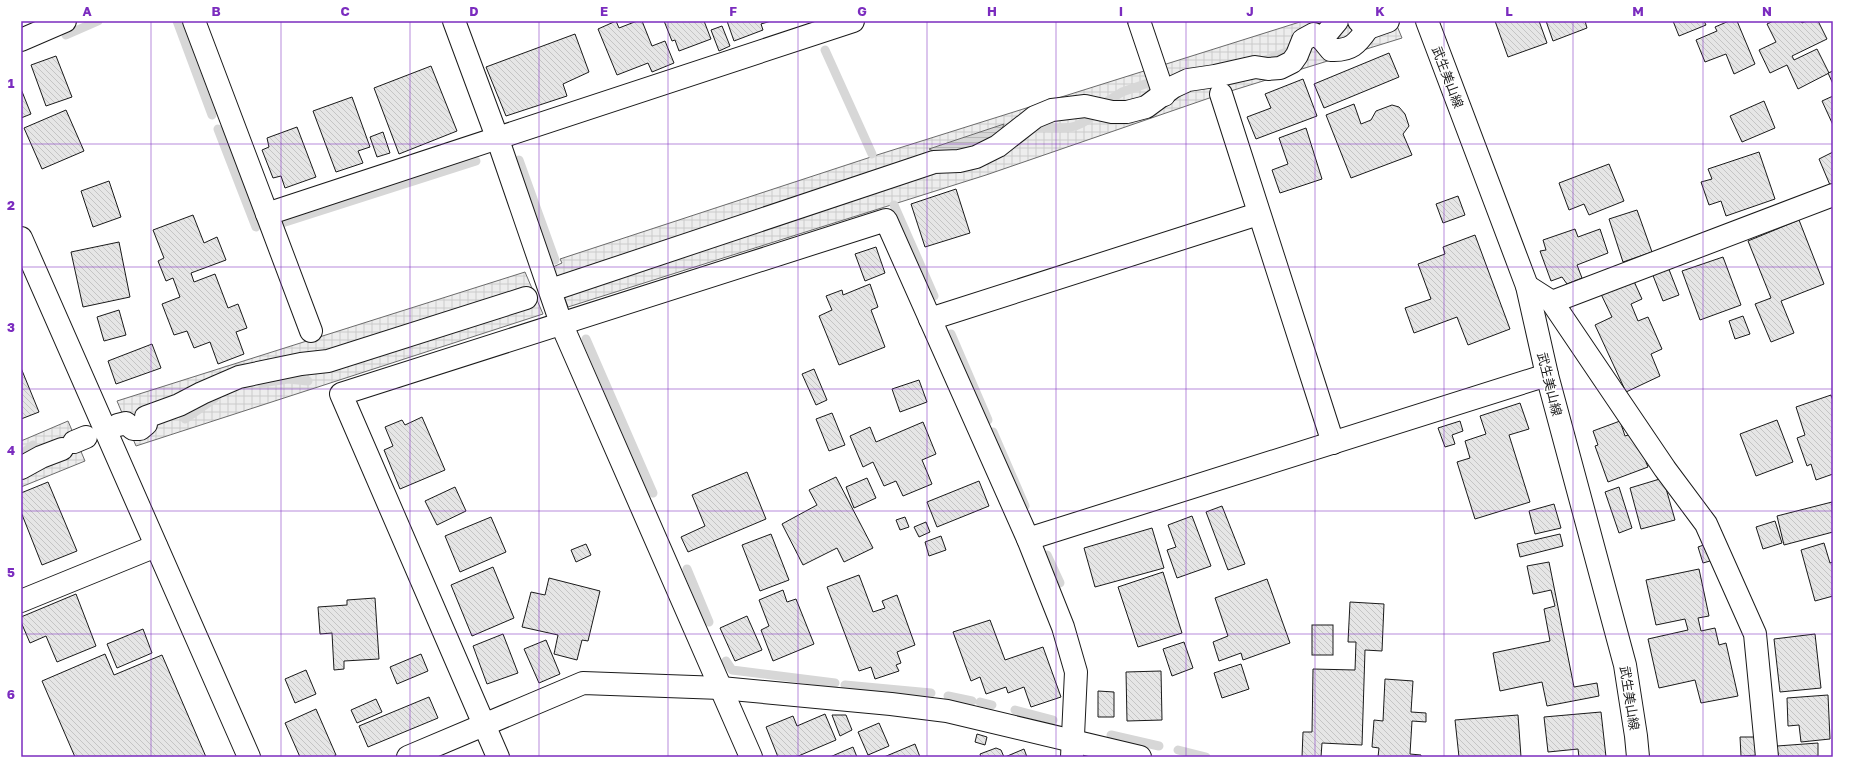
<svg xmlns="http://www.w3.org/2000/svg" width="1854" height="778" font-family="'Golos Text','Noto Sans JP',sans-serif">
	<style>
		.plaza { fill: url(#plaza-grid); stroke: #6a6a6a }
		.water { fill: url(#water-rules); stroke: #6a6a6a }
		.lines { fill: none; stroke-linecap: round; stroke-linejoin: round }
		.stream { stroke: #d7d7d7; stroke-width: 9 }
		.building { fill: url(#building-back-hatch); stroke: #1a1a1a }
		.street-casing { stroke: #1a1a1a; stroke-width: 24 }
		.secondary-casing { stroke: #1a1a1a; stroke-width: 24 }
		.primary-casing { stroke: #1a1a1a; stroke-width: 24 }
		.street { stroke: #fff; stroke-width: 22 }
		.secondary { stroke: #fff; stroke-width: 22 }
		.primary { stroke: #fff; stroke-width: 22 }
		.grid { fill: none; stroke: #7b2cbf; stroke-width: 1; stroke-opacity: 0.55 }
		.labels { text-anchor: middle; stroke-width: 3; stroke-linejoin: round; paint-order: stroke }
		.street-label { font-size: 13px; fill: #1a1a1a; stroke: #fff }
		.neatline { fill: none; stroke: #7b2cbf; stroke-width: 1.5 }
		.grid-label { font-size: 13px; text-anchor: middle; font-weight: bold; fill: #7b2cbf }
	</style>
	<defs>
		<pattern id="plaza-grid" width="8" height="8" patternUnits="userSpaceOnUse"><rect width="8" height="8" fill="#ededed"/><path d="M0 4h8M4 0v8" fill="none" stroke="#cbcbcb"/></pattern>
		<pattern id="water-rules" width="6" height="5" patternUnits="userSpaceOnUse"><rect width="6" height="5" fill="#d7d7d7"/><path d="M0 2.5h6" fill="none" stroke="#b8b8b8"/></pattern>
		<pattern id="building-back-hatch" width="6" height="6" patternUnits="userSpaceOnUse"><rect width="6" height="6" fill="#e6e6e6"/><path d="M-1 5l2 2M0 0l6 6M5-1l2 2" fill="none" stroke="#c5c5c5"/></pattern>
	</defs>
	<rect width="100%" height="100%" fill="#fff"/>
	<g class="plaza">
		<path d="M 1303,21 L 1395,21 L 1402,38 L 1221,94 L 986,175 L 568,307 L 553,267 L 562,263 L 560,259 L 877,155 Z"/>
		<path d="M 525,272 L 543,314 L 136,446 L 117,401 Z"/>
		<path d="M 68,421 L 85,461 L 21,487 L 21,441 Z"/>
	</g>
	<path class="water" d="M 1004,124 C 998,144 946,160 929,149 Z"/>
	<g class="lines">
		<g class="stream">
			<path d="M 177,21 L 212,115"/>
			<path d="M 66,35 L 98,21"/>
			<path d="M 825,50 L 872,154"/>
			<path d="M 1263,61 L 1292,50"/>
			<path d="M 1101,105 L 1122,92 L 1151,82"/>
			<path d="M 1036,127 C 1058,128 1075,132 1092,116"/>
			<path d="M 218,129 L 256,227"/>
			<path d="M 519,160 L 555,260"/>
			<path d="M 894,205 L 934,296"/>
			<path d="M 279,224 L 476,161"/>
			<path d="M 951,334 L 988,420"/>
			<path d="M 586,339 L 653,493"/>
			<path d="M 261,383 L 288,379 L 308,381"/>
			<path d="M 185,419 L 215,398"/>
			<path d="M 993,432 L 1025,506"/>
			<path d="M 21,455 L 33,445"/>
			<path d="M 1047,555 L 1060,583"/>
			<path d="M 687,569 L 709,622"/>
			<path d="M 726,661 L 732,670 L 835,683"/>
			<path d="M 845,685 L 931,693"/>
			<path d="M 948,696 L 972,701"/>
			<path d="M 980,702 L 992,705"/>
			<path d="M 1015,710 L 1053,720"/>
			<path d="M 1111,735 L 1159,746"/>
			<path d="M 1178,750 L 1206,757"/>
		</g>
	</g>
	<g class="building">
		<path d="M 616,21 L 619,28 L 637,21 L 642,21 L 652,46 L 665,41 L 674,63 L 652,72 L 648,63 L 617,75 L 598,29 Z"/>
		<path d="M 664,21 L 704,21 L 711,39 L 679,51 L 675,40 L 672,41 Z"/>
		<path d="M 727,21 L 771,21 L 761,24 L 763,30 L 734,41 Z"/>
		<path d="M 1495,21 L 1539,21 L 1547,43 L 1508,57 Z"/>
		<path d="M 1546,21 L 1585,21 L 1587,28 L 1553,41 Z"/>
		<path d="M 1673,21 L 1704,21 L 1706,25 L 1679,36 Z"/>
		<path d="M 1729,21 L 1737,21 L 1755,64 L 1734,74 L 1726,54 L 1705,62 L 1696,40 L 1717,31 L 1715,27 Z"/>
		<path d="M 1773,21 L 1801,21 L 1802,23 L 1806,21 L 1818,21 L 1827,39 L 1792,56 L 1794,60 L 1817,49 L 1829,73 L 1798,89 L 1787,65 L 1770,73 L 1759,50 L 1776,42 L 1767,24 Z"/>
		<path d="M 722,26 L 730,46 L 719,51 L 711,30 Z"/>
		<path d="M 575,34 L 589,72 L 563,84 L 567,96 L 506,116 L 486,67 Z"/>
		<path d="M 1389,53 L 1399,77 L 1324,108 L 1314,84 Z"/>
		<path d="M 56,56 L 72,97 L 46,106 L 31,65 Z"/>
		<path d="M 431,66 L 457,131 L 399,154 L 374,88 Z"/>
		<path d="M 1833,71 L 1833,84 L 1828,73 Z"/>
		<path d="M 1303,79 L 1317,116 L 1256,139 L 1247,117 L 1271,108 L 1265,94 Z"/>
		<path d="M 21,89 L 31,114 L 21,118 Z"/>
		<path d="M 1833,96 L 1833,125 L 1822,101 Z"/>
		<path d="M 352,97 L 370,147 L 358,151 L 363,163 L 336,172 L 313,111 Z"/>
		<path d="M 1764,101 L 1775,128 L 1742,142 L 1730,116 Z"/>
		<path d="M 1354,104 L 1361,124 L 1371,120 L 1376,111 L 1392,105 L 1399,107 L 1405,114 L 1409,126 L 1403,134 L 1412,155 L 1351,178 L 1326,115 Z"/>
		<path d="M 66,110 L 84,151 L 42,169 L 24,128 Z"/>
		<path d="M 297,127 L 316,177 L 285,188 L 281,176 L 273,178 L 262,150 L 269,147 L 267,138 Z"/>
		<path d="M 1306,128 L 1322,179 L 1280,193 L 1272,170 L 1288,164 L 1279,138 Z"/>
		<path d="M 383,132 L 390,153 L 377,157 L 370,137 Z"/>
		<path d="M 1759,152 L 1775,199 L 1726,216 L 1721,201 L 1709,205 L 1701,182 L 1712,179 L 1708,169 Z"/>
		<path d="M 1833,152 L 1833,184 L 1830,185 L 1819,159 Z"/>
		<path d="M 1609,164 L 1624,201 L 1589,215 L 1584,204 L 1569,210 L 1559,183 Z"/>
		<path d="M 109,181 L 121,217 L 93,227 L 81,191 Z"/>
		<path d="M 956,189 L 970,233 L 925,247 L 911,204 Z"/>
		<path d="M 1458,196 L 1465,215 L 1443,223 L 1436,204 Z"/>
		<path d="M 1637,210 L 1652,252 L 1623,262 L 1609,219 Z"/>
		<path d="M 193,215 L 204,243 L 217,237 L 226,260 L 191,273 L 194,282 L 215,274 L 228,308 L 238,304 L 247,328 L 236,332 L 244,354 L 218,364 L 210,342 L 194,348 L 187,331 L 174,335 L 162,304 L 180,297 L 173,278 L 166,281 L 158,261 L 164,258 L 153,230 Z"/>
		<path d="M 1799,220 L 1824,284 L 1781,301 L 1794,333 L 1771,342 L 1755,304 L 1771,298 L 1748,241 Z"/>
		<path d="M 1575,229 L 1578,237 L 1600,229 L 1608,253 L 1577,265 L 1582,278 L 1567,284 L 1562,277 L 1551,281 L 1540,251 L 1546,250 L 1543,240 Z"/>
		<path d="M 1475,235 L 1510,329 L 1468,345 L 1457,317 L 1414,333 L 1405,308 L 1431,299 L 1418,264 L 1445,254 L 1443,247 Z"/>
		<path d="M 119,242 L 130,297 L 83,307 L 71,252 Z"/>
		<path d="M 876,247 L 885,273 L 865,281 L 855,254 Z"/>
		<path d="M 1723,257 L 1741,305 L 1700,320 L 1682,271 Z"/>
		<path d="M 1668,267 L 1679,295 L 1663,301 L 1652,273 Z"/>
		<path d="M 1632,277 L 1642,299 L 1631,304 L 1638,321 L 1648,317 L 1662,349 L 1651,354 L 1660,376 L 1626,392 L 1595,325 L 1612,317 L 1600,292 Z"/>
		<path d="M 870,284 L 878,307 L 871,310 L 885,347 L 839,365 L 819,316 L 832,310 L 826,296 L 842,290 L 843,295 Z"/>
		<path d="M 119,310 L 126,335 L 104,341 L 97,317 Z"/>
		<path d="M 1743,316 L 1750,334 L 1735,339 L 1729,321 Z"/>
		<path d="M 152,344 L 161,368 L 116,384 L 108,361 Z"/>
		<path d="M 21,368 L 39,412 L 21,419 Z"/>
		<path d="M 814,369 L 827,400 L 816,405 L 802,374 Z"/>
		<path d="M 919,380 L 927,402 L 900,412 L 892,389 Z"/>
		<path d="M 1831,395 L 1833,401 L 1833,474 L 1816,480 L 1811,464 L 1807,466 L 1797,438 L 1805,435 L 1796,407 Z"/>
		<path d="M 1520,403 L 1529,429 L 1509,435 L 1530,502 L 1475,519 L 1457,462 L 1470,458 L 1465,441 L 1486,434 L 1480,416 Z"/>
		<path d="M 832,413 L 845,445 L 829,451 L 816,419 Z"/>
		<path d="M 422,417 L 445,470 L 400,489 L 384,450 L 393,446 L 385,427 L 402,420 L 405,425 Z"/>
		<path d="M 1777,420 L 1793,462 L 1756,476 L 1740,434 Z"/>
		<path d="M 1460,421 L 1463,431 L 1452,435 L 1455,444 L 1445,447 L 1438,428 Z"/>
		<path d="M 1620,421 L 1625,436 L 1635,433 L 1648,467 L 1608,482 L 1595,446 L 1598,445 L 1593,431 Z"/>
		<path d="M 923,422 L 936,454 L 922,460 L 932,484 L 903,496 L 896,481 L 884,486 L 873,462 L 863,467 L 850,436 L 870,427 L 876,442 Z"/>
		<path d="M 747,472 L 766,519 L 688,552 L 681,537 L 705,526 L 692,495 Z"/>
		<path d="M 836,477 L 873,548 L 844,562 L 837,548 L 803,565 L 782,524 L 817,505 L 809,490 Z"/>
		<path d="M 867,478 L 876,498 L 854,508 L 846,487 Z"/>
		<path d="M 1663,478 L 1675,520 L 1641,529 L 1630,488 Z"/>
		<path d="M 979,481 L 989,506 L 937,527 L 927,502 Z"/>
		<path d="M 48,482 L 77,551 L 42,565 L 21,512 L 21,493 Z"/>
		<path d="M 455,487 L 466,511 L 437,525 L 425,501 Z"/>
		<path d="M 1619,487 L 1632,528 L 1619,533 L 1605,492 Z"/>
		<path d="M 1832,502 L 1833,532 L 1784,545 L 1777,516 Z"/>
		<path d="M 1554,504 L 1561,528 L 1535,534 L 1529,511 Z"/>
		<path d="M 1222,506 L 1245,564 L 1228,570 L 1206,512 Z"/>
		<path d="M 1192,516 L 1211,566 L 1177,578 L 1167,550 L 1176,547 L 1168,525 Z"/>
		<path d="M 491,517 L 506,552 L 460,572 L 445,536 Z"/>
		<path d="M 905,517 L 909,527 L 900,530 L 896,520 Z"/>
		<path d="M 1775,521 L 1782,543 L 1763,549 L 1756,527 Z"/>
		<path d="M 926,522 L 930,532 L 919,537 L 914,527 Z"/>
		<path d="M 1152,528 L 1164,568 L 1095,587 L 1084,548 Z"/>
		<path d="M 771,534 L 789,580 L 760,591 L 742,545 Z"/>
		<path d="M 1560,534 L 1563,546 L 1520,557 L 1517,544 Z"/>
		<path d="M 941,536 L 946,550 L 929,556 L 925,542 Z"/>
		<path d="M 1712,542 L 1717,559 L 1703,563 L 1698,547 Z"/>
		<path d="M 1824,543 L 1830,563 L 1833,562 L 1833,596 L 1815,601 L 1801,550 Z"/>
		<path d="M 586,544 L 591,555 L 576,562 L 571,550 Z"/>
		<path d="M 1549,562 L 1574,687 L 1597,683 L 1599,696 L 1547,706 L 1542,682 L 1500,691 L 1493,653 L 1550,641 L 1544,609 L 1555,606 L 1551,590 L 1533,594 L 1527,566 Z"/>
		<path d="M 493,567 L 514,618 L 472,636 L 451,585 Z"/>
		<path d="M 1699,569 L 1709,616 L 1698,618 L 1701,631 L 1715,628 L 1719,645 L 1726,643 L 1738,696 L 1701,703 L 1695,680 L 1659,688 L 1648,639 L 1688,630 L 1685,619 L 1656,625 L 1646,580 Z"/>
		<path d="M 1163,572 L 1182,633 L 1138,647 L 1118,587 Z"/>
		<path d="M 859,575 L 873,612 L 885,608 L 882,601 L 897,595 L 915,645 L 897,652 L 901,663 L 896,665 L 899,671 L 875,679 L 871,667 L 859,671 L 827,587 Z"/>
		<path d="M 549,578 L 600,591 L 588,641 L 582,640 L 577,660 L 554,654 L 558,635 L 522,627 L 531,592 L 545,595 Z"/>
		<path d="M 1267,579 L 1290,643 L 1243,660 L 1241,653 L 1219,661 L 1213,642 L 1228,636 L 1215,598 Z"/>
		<path d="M 783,590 L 787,602 L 796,599 L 814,644 L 773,661 L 761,630 L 769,626 L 759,600 Z"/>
		<path d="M 76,594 L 96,646 L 57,662 L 46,636 L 30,643 L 21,622 L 21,617 Z"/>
		<path d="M 375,598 L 379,659 L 344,661 L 344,669 L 334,670 L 332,633 L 320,634 L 318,607 L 347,605 L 347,600 Z"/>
		<path d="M 1350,602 L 1384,604 L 1382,651 L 1365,650 L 1362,745 L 1322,743 L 1321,757 L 1302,757 L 1303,732 L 1312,732 L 1313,669 L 1355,670 L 1356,642 L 1348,642 Z"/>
		<path d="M 747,616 L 762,650 L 735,661 L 720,628 Z"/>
		<path d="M 990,620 L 1005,660 L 1043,647 L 1061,697 L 1031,707 L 1024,687 L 1008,693 L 1006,687 L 986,694 L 980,677 L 971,681 L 953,632 Z"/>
		<rect x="1312" y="625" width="21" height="30"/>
		<path d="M 143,629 L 152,653 L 117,668 L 107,644 Z"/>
		<path d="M 503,634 L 518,673 L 487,684 L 473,646 Z"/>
		<path d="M 1815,634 L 1821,688 L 1780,692 L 1774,639 Z"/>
		<path d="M 546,640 L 560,674 L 539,683 L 524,649 Z"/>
		<path d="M 1184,642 L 1193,668 L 1172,676 L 1163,649 Z"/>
		<path d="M 105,654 L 114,675 L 162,655 L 206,757 L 75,757 L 42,681 Z"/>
		<path d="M 421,654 L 428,671 L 397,684 L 390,667 Z"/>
		<path d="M 1241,664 L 1249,689 L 1222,698 L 1214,673 Z"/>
		<path d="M 306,670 L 316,694 L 295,703 L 285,679 Z"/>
		<path d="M 1161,671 L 1162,720 L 1127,721 L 1126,672 Z"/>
		<path d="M 1385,679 L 1413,681 L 1411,712 L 1426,713 L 1426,722 L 1412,721 L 1410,754 L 1421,755 L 1421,757 L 1378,757 L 1379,748 L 1372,747 L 1374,720 L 1383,721 Z"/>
		<path d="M 1098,691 L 1114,692 L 1114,717 L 1098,717 Z"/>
		<path d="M 1828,695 L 1830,739 L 1801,742 L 1799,725 L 1788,726 L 1787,698 Z"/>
		<path d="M 429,697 L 438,718 L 368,747 L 359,726 Z"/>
		<path d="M 376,699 L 382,712 L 357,723 L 351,710 Z"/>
		<path d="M 316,709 L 336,755 L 333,757 L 300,757 L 285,723 Z"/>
		<path d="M 1601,712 L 1606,757 L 1579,757 L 1578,749 L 1548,752 L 1544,717 Z"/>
		<path d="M 825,714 L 836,740 L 796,757 L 778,757 L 766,727 L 793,716 L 797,726 Z"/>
		<path d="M 832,715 L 846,715 L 852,730 L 840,736 Z"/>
		<path d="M 1518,715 L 1521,757 L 1459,757 L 1455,720 Z"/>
		<path d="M 879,723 L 889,746 L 868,755 L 858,732 Z"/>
		<path d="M 977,734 L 987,737 L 985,745 L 975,742 Z"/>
		<path d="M 1740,737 L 1759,737 L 1760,755 L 1741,756 Z"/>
		<path d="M 1818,743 L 1818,757 L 1778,757 L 1777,746 Z"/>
		<path d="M 915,744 L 920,757 L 884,757 Z"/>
		<path d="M 853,747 L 857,757 L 830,757 Z"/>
		<path d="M 996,748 L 1001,750 L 1004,757 L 981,757 L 980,754 Z"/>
		<path d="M 1024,749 L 1027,757 L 1005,757 Z"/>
	</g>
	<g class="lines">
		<g class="street-casing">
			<g id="street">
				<path d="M 194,21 L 267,214 L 853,21"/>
				<path d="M 454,21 L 497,137 L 561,323 L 751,757"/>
				<path d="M 1139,21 L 1164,95"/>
				<path d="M 1359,21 L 1368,28 L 1388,21"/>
				<path d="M 1322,39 L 1331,50 C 1351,51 1357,44 1368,28"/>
				<path d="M 21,40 L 65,21"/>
				<path d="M 1221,94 L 1333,443"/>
				<path d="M 267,214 L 311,331"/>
				<path d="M 1527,286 L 1552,302 L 1665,469 L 1706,524 L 1755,634 L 1767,757"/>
				<path d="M 560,287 L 934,162 L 959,161 L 976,157 L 998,146 L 1035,117 L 1052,110 L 1085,106 L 1112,112 L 1127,112 L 1146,107 L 1173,87 L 1188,80 L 1215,76 L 1255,67 L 1268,69 L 1280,68 L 1292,62 L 1297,55 L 1303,40 L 1314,34 L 1322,39 L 1337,21"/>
				<path d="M 1552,302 L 1833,195"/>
				<path d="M 930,319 L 1258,214"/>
				<path d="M 118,425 L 126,423 L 133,429 L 140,429 L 146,424 L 146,417 L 179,405 L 202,393 L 239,377 L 301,364 L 328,361 L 526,298"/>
				<path d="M 74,442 L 86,437"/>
				<path d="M 21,468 L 41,457 L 62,449"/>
				<path d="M 1028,539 L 1547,375"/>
				<path d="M 21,601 L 156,546"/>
				<path d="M 408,757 L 583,683 L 721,688 L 891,704 L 947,711 L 1140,757"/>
				<path d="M 498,757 L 341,394 L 886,220 L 1028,539 L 1063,627 L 1076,672 L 1072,757"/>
			</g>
		</g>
		<g class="secondary-casing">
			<path id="secondary" d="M 21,238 L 249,757"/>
		</g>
		<g class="primary-casing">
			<path id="primary" d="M 1427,21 L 1527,286 L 1547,375 L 1625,665 L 1636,736 L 1638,757"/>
		</g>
		<use href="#street" class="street"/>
		<use href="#secondary" class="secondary"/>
		<use href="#primary" class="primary"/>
	</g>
	<path class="grid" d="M 151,21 L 151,757M 281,21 L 281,757M 410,21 L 410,757M 539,21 L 539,757M 668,21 L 668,757M 798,21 L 798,757M 927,21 L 927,757M 1056,21 L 1056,757M 1186,21 L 1186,757M 1315,21 L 1315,757M 1444,21 L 1444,757M 1573,21 L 1573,757M 1703,21 L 1703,757M 21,144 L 1833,144M 21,267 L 1833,267M 21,389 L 1833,389M 21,511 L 1833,511M 21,634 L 1833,634"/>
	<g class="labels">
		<g class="street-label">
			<text transform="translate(1448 77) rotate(69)" y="5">武生美山線</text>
			<text transform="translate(1550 384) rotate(76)" y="5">武生美山線</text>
			<text transform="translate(1630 698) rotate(81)" y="5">武生美山線</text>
		</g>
	</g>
	<rect width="1854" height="778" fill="none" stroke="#ffffff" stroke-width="44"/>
	<rect x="22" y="22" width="1810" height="734" class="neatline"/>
	<g class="grid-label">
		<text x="87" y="16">A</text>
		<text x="216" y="16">B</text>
		<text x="345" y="16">C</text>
		<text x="474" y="16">D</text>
		<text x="604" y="16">E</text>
		<text x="733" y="16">F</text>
		<text x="862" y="16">G</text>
		<text x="992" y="16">H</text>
		<text x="1121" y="16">I</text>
		<text x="1250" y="16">J</text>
		<text x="1380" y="16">K</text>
		<text x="1509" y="16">L</text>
		<text x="1638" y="16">M</text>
		<text x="1767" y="16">N</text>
		<text x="11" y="88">1</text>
		<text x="11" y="210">2</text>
		<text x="11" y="332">3</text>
		<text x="11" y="455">4</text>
		<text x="11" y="577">5</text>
		<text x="11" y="699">6</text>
	</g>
</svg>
